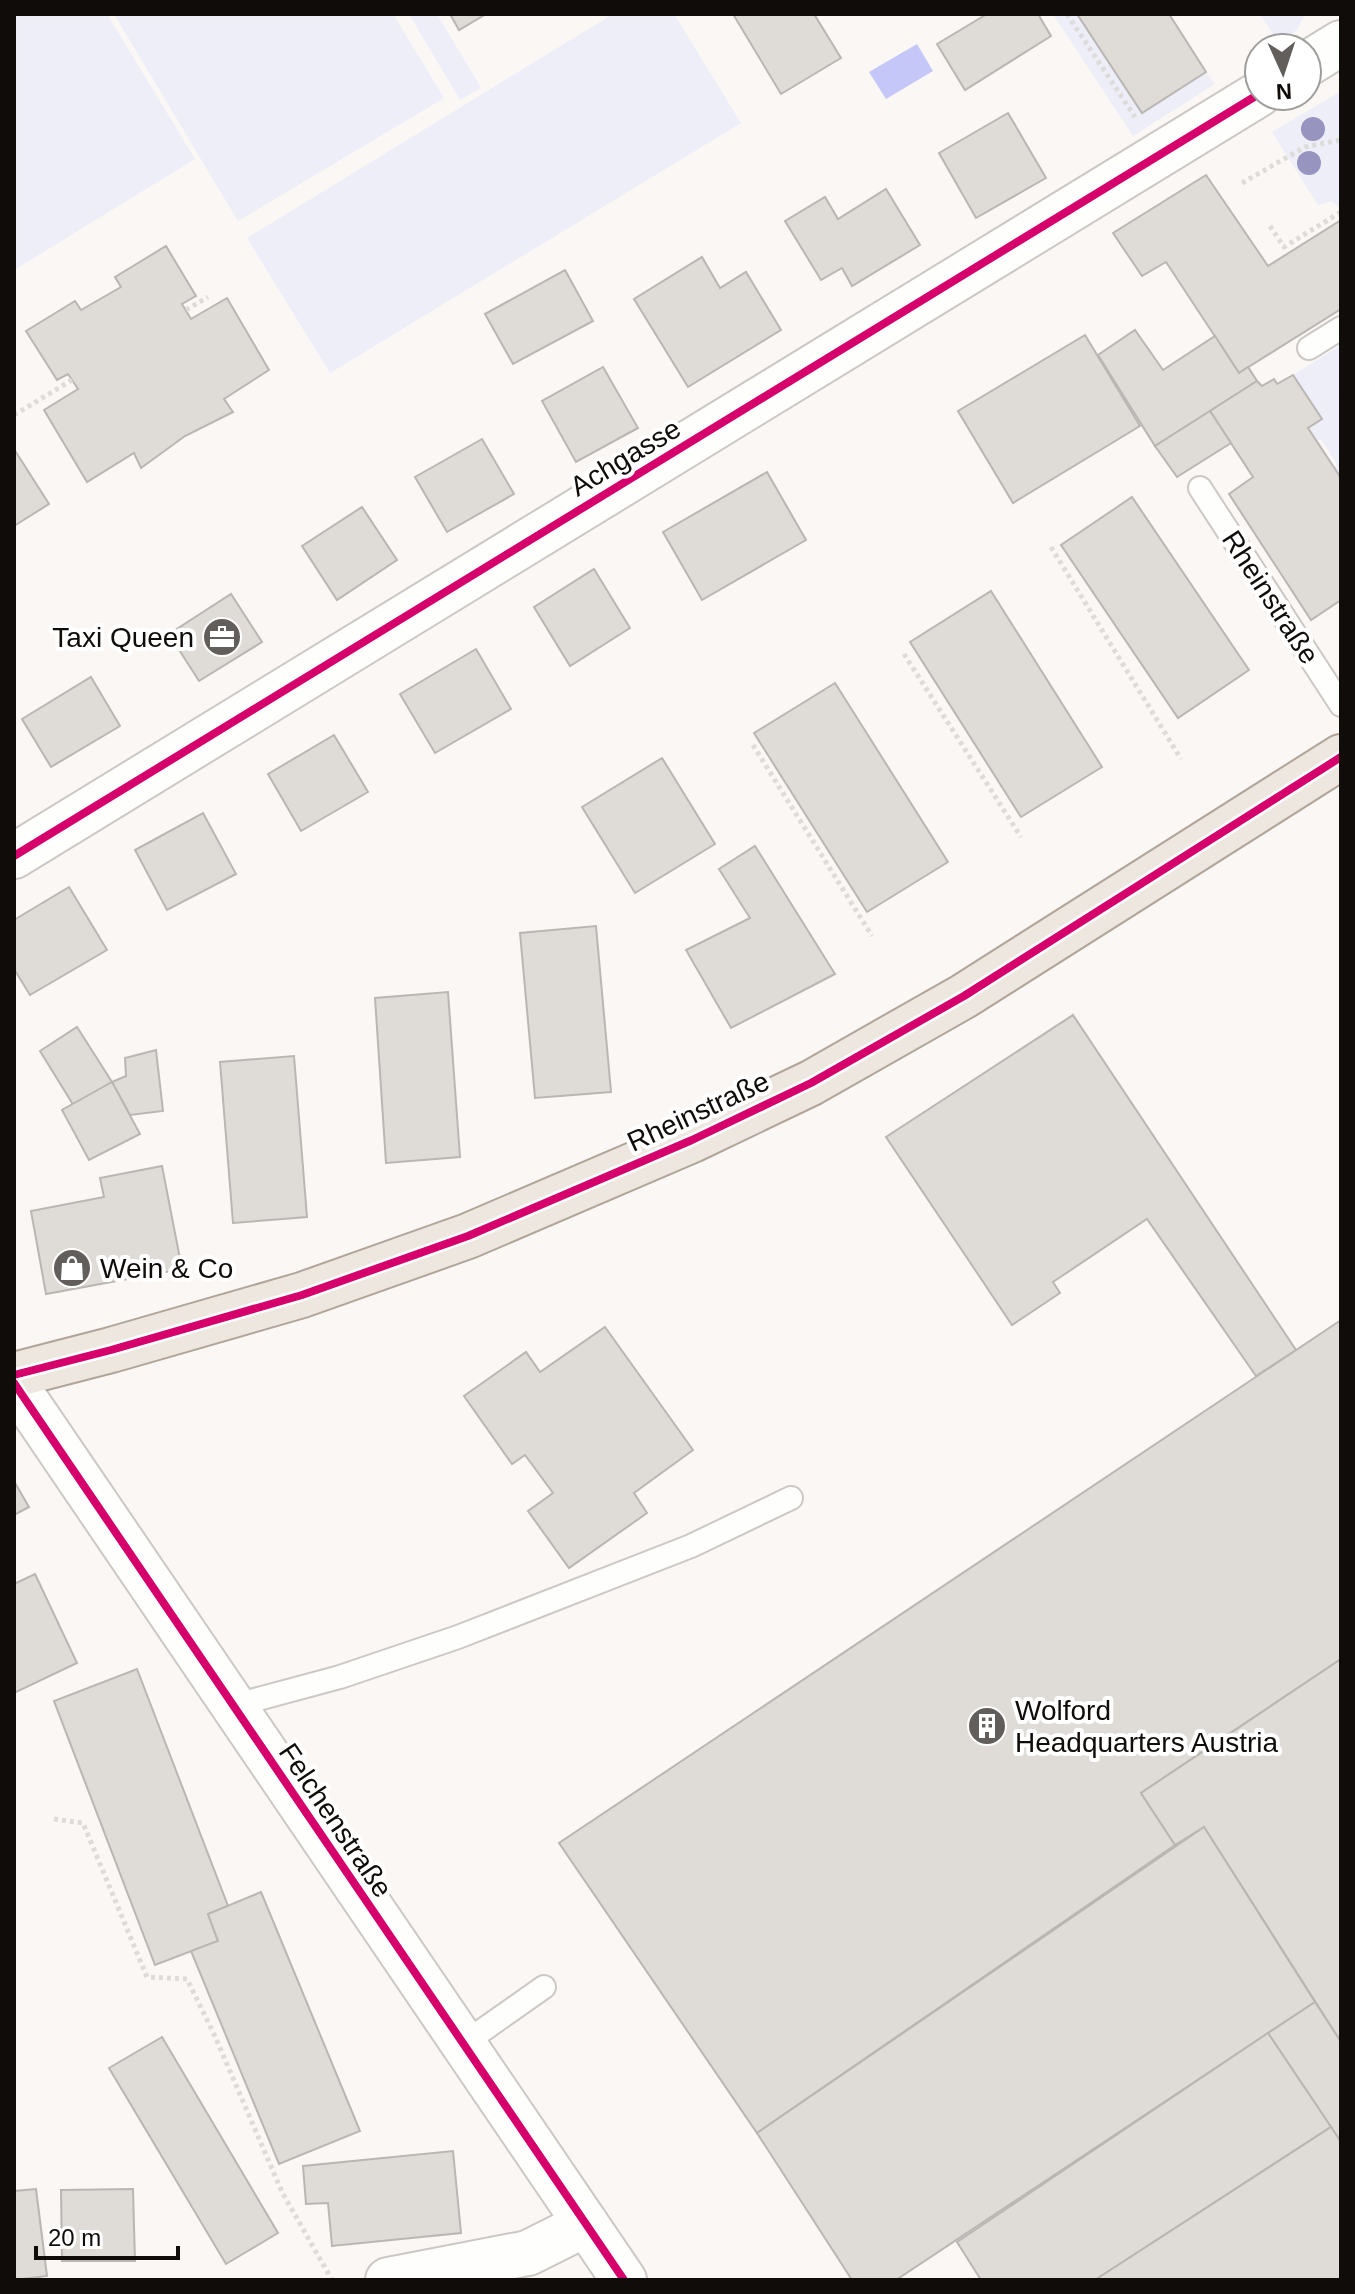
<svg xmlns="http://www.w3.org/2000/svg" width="1355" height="2294" font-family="Arial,sans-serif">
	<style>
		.green { fill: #eeeef8 }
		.water { fill: #c4c7f7 }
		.building { fill: #dfdbd7; stroke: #bab6b3; stroke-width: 2 }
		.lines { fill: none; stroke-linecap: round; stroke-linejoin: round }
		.lane-casing { stroke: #ccc8c5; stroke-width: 26 }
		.street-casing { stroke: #ccc8c5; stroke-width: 48 }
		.primary-casing { stroke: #b1a498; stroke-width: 48 }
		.path { stroke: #dddcda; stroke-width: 5; stroke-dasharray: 4 4; stroke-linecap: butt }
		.lane { stroke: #fefefd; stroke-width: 22 }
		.street { stroke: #fefefd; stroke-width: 44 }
		.primary { stroke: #ede7e0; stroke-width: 44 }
		.cycleway-casing { stroke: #fff; stroke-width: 13 }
		.cycleway { stroke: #d6006c; stroke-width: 8 }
		.tree { fill: #9795c0 }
		.labels { text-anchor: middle; stroke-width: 8; stroke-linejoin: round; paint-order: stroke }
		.street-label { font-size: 28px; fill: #100c09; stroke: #fff }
		.poi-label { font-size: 28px; fill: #100c09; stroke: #fff; text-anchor: start }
	</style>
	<rect width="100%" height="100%" fill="#fbf7f4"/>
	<g class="green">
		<path d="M 14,14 L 107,14 L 195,159 L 14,270 Z"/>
		<path d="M 114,14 L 393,14 L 444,98 L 238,221 Z"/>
		<path d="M 409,14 L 437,14 L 481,88 L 460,100 Z"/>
		<path d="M 613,14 L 674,14 L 741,123 L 330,373 L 247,238 Z"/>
		<path d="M 1053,14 L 1077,14 L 1142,112 L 1206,72 L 1215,84 L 1133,136 Z"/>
		<path d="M 1260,14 L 1305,14 L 1298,28 L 1279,48 L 1269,48 L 1278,42 Z"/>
		<path d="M 1341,91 L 1341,207 L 1339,208 L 1332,201 L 1318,205 L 1272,132 Z"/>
		<path d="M 1341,345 L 1341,391 L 1338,393 L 1341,398 L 1341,478 L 1334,467 L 1337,464 L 1321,439 L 1317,441 L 1308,428 L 1321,419 L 1293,375 Z"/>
	</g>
	<path class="water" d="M 917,44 L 933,71 L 886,99 L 869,72 Z"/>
	<g class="building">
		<path d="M 450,14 L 486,14 L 459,30 Z"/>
		<path d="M 733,14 L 814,14 L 841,58 L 781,94 Z"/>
		<path d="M 987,14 L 1038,14 L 1051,36 L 965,90 L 937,44 Z"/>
		<path d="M 1077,14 L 1169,14 L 1206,72 L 1142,113 Z"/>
		<path d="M 1008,113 L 1046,178 L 976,218 L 939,153 Z"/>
		<path d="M 1206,175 L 1268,266 L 1341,220 L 1341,309 L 1239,373 L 1166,262 L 1142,276 L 1113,233 Z"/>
		<path d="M 886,189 L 920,245 L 852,286 L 842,268 L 821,280 L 785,221 L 825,197 L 838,219 Z"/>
		<path d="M 166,246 L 196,296 L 182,304 L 191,319 L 227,298 L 269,370 L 224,399 L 233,412 L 185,436 L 141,468 L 134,453 L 87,482 L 44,410 L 78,389 L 68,374 L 57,380 L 26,331 L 75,301 L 81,310 L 121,287 L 115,277 Z"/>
		<path d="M 702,257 L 720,288 L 746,272 L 781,330 L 688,387 L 634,299 Z"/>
		<path d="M 565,270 L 593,321 L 513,364 L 485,314 Z"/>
		<path d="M 1135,330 L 1163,370 L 1215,336 L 1239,373 L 1248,367 L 1257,381 L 1155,446 L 1098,355 Z"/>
		<path d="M 1085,335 L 1140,426 L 1013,503 L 958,411 Z"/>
		<path d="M 603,367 L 638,428 L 576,462 L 542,401 Z"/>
		<path d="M 1293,375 L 1322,419 L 1308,428 L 1341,478 L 1341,600 L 1311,620 L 1229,494 L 1253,477 L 1210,411 L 1257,381 L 1262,386 L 1274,379 L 1277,384 Z"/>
		<path d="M 1210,411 L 1231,443 L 1177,477 L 1155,446 Z"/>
		<path d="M 482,439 L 514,494 L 447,532 L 415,477 Z"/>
		<path d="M 14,449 L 49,504 L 14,526 Z"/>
		<path d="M 767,472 L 806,540 L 702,600 L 663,532 Z"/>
		<path d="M 1132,497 L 1249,670 L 1178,718 L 1061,545 Z"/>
		<path d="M 362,507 L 397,560 L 337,600 L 302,546 Z"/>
		<path d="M 594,569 L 630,628 L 570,666 L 534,607 Z"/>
		<path d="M 991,591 L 1102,767 L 1021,817 L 910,642 Z"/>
		<path d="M 231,594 L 262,642 L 199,681 L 169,634 Z"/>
		<path d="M 476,649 L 511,709 L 435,753 L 400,694 Z"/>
		<path d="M 91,677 L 120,726 L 51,767 L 22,719 Z"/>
		<path d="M 835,683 L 948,862 L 867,912 L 754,733 Z"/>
		<path d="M 334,735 L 368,792 L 301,831 L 268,774 Z"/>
		<path d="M 662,758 L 715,844 L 635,893 L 582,807 Z"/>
		<path d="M 203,813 L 236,874 L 167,910 L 135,850 Z"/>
		<path d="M 755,846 L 835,974 L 731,1028 L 686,950 L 750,918 L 719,869 Z"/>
		<path d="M 69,887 L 107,950 L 30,995 L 14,969 L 14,920 Z"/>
		<path d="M 596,926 L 611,1092 L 535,1098 L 520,933 Z"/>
		<path d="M 448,992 L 460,1157 L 386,1163 L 375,998 Z"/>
		<path d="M 1073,1015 L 1296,1350 L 1256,1376 L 1147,1219 L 1053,1282 L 1060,1293 L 1012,1325 L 886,1137 Z"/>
		<path d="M 77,1027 L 112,1082 L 74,1106 L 40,1051 Z"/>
		<path d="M 156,1050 L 163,1111 L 130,1115 L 112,1082 L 126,1076 L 125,1058 Z"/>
		<path d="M 294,1056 L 307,1217 L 233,1223 L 220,1062 Z"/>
		<path d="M 112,1082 L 140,1134 L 89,1160 L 62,1110 Z"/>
		<path d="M 162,1166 L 182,1269 L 46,1294 L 31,1211 L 104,1197 L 100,1178 Z"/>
		<path d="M 1341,1320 L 1341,1659 L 1141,1793 L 1175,1845 L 757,2133 L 559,1843 Z"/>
		<path d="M 605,1327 L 693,1450 L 634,1493 L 647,1513 L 569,1568 L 528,1511 L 553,1493 L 525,1455 L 512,1464 L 464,1396 L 526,1352 L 540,1372 Z"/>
		<path d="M 14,1481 L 29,1507 L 14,1515 Z"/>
		<path d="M 35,1574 L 77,1663 L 14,1693 L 14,1584 Z"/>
		<path d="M 1341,1659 L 1341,2042 L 1204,1827 L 1175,1845 L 1141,1793 Z"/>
		<path d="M 137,1669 L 228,1906 L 208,1914 L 218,1941 L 155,1965 L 54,1701 Z"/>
		<path d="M 1204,1827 L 1315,2002 L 896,2280 L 852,2280 L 757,2133 Z"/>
		<path d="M 261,1892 L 360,2131 L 279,2164 L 191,1951 L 218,1941 L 208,1914 Z"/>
		<path d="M 1315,2002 L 1341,2042 L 1341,2142 L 1268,2033 Z"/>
		<path d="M 1268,2033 L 1331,2127 L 1095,2280 L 981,2280 L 957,2242 Z"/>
		<path d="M 162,2037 L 278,2233 L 226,2264 L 109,2068 Z"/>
		<path d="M 1331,2127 L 1341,2142 L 1341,2280 L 1095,2280 Z"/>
		<path d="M 453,2151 L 461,2233 L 332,2246 L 328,2203 L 306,2204 L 303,2166 Z"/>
		<path d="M 36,2189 L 47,2276 L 14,2280 L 14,2191 Z"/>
		<path d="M 133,2189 L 135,2261 L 62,2261 L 61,2190 Z"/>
	</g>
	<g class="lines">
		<g class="lane-casing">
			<g id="lane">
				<path d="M 1309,348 L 1341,328"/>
				<path d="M 1200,488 L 1341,705"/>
				<path d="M 232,1706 L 340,1677 L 458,1637 L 691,1546 L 791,1498"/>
				<path d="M 463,2044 L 544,1987"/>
			</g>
		</g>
		<g class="street-casing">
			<g id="street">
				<path d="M 1307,64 L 1341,43"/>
				<path d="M 14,856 L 1259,94"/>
				<path d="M 14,1383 L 624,2280"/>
				<path d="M 388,2280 L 528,2253 L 586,2224"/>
			</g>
		</g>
		<g class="primary-casing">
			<path id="primary" d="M 14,1375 L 111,1350 L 302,1295 L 468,1236 L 692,1140 L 811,1083 L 964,996 L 1341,757"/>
		</g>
		<g class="path">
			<path d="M 1067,14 L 1135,117"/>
			<path d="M 1242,183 L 1305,147 L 1341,140"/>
			<path d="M 1270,226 L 1284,247 L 1341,212"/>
			<path d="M 186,310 L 208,297"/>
			<path d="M 14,415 L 72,380"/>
			<path d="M 1051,547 L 1181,759"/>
			<path d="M 904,654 L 1021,837"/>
			<path d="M 753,745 L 872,936"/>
			<path d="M 54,1819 L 83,1823 L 147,1977 L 187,1979 L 214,2034 L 282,2192 L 332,2280"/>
		</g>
		<use href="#lane" class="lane"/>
		<use href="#street" class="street"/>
		<use href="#primary" class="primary"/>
		<g class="cycleway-casing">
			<g id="cycleway">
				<path d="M 14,856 L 1259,94"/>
				<path d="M 14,1375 L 111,1350 L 302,1295 L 468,1236 L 692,1140 L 811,1083 L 964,996 L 1341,757"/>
				<path d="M 14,1383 L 624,2280"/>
			</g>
		</g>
		<use href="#cycleway" class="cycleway"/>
	</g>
	<g class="tree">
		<circle cx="1313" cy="129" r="12"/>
		<circle cx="1309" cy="163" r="12"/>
	</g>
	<defs>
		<g id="office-disc" transform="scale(2)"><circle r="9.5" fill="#625e5b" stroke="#fff"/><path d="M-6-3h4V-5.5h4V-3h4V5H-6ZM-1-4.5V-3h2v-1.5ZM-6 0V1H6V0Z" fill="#fff"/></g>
		<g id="shop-disc" transform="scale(2)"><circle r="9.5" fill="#625e5b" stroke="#fff"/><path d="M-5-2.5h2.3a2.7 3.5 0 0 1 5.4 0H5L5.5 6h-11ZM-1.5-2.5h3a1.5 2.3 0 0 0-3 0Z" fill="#fff"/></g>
		<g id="building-disc" transform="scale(2)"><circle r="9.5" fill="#625e5b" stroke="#fff"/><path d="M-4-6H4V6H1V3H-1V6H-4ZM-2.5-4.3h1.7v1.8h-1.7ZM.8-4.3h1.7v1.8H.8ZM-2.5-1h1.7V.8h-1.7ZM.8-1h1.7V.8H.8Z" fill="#fff"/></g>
	</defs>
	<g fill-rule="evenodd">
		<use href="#office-disc" x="222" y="637"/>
		<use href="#shop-disc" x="72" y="1268"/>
		<use href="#building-disc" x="987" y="1726"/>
	</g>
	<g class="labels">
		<g class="street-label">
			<text transform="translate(625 457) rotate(-31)" y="10">Achgasse</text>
			<text transform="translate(1271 597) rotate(57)" y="10">Rheinstraße</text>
			<text transform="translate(698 1111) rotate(-25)" y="10">Rheinstraße</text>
			<text transform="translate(336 1820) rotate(56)" y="10">Felchenstraße</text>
		</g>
		<g class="poi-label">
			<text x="194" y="647" text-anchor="end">Taxi Queen</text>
			<text x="100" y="1278">Wein &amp; Co</text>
			<text x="1015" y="1720">Wolford<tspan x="1015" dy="32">Headquarters Austria</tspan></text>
		</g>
	</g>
	<rect width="1355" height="2294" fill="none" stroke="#100c09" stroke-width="32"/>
	<g transform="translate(1283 72) rotate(177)"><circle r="38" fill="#ffffff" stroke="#9f9e9d" stroke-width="2"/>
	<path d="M0-6L14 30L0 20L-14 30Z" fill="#625e5b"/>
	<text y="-12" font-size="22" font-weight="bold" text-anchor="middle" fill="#100c09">N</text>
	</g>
	<path d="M36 2246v12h142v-12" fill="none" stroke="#100c09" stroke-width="4"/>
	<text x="48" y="2246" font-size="24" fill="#100c09" stroke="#ffffff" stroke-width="6" paint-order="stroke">20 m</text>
</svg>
